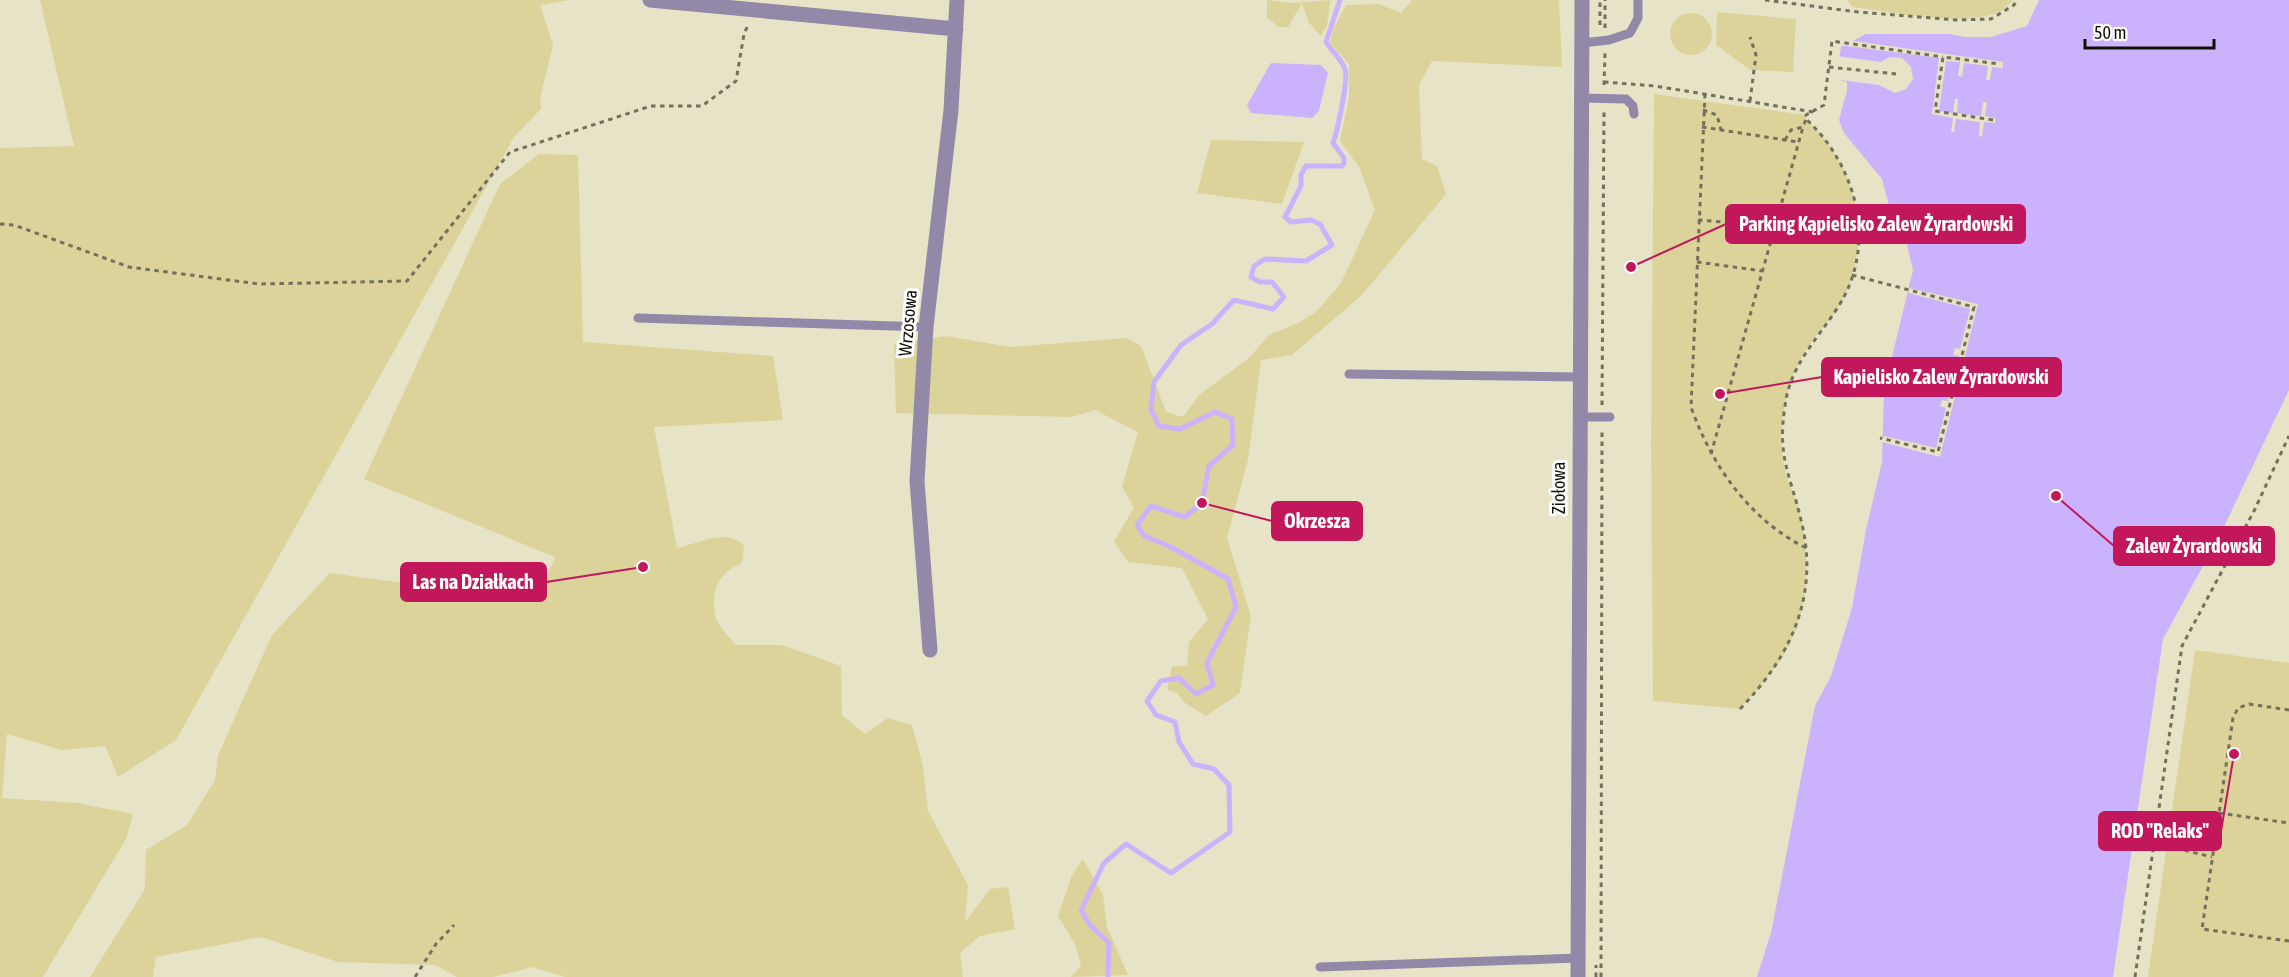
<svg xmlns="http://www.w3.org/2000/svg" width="2289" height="977" font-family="'Asap Condensed',sans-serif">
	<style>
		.green { fill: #dcd39a }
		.water { fill: #cab2fc }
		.pier { fill: #e7e3c7 }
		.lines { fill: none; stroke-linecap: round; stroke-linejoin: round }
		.stream { stroke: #cab2fc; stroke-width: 5 }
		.path { stroke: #73705e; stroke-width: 3; stroke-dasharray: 4.5 4.5; stroke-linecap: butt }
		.service { stroke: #9288a8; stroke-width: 9 }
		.minor { stroke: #9288a8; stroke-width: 15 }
		.labels { text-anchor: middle; stroke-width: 6; stroke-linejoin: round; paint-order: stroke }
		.street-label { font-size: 18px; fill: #110f06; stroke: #fff }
		.leader { fill: none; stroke: #c2185b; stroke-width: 2 }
		.callout-dot { fill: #c2185b; stroke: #fff; stroke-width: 2 }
		.callout { fill: #c2185b; stroke: #c2185b; stroke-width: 2 }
		.callout-label { font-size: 20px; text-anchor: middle; font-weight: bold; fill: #fff }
	</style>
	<rect width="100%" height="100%" fill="#e7e3c7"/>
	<g class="green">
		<path d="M 40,0 L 569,0 L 540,5 L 553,45 L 540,98 L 541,109 L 514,137 L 176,740 L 118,777 L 105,746 L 62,750 L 7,734 L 2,798 L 77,803 L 133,814 L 126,839 L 43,977 L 0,977 L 0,148 L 74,146 Z"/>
		<path d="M 1267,0 L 1291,3 L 1330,0 L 1327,26 L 1321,36 L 1309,23 L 1302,3 L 1288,27 L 1279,27 L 1267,18 Z"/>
		<path d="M 1412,0 L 1559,0 L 1562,67 L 1432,61 L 1419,85 L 1422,159 L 1437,166 L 1446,194 L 1362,295 L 1292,355 L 1261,360 L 1248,460 L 1227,538 L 1251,616 L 1240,693 L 1206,716 L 1185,703 L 1176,692 L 1167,690 L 1172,667 L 1187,665 L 1189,642 L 1208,619 L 1182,568 L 1128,562 L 1114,541 L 1134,508 L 1122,487 L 1138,432 L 1095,410 L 1072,417 L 896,413 L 894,344 L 946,336 L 1010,347 L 1127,338 L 1141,346 L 1166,412 L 1183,417 L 1199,395 L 1249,358 L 1269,335 L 1300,322 L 1317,311 L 1341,283 L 1375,210 L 1359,167 L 1340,141 L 1349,98 L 1349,64 L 1330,43 L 1334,28 L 1346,5 L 1379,4 L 1401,13 Z"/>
		<path d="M 1847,0 L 2013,0 C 2007,6 2000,14 1990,15 C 1947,25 1895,12 1852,7 Z"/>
		<path d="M 1717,12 L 1796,19 L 1793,72 L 1750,70 L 1716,45 Z"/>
		<circle cx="1691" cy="34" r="21"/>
		<path d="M 1654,94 L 1806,115 L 1806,119 C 1858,167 1875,240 1840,305 C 1832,318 1821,329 1812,341 C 1799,359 1789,382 1785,403 C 1780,428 1780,456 1788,480 C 1791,489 1795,497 1798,506 C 1811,554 1811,612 1783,656 C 1771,675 1755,692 1740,709 L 1653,701 L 1651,446 Z"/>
		<path d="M 1211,140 L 1304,142 L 1282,204 L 1197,193 Z"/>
		<path d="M 539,154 L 578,155 L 583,342 L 773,356 L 783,420 L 654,427 L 677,548 C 703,543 721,528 744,545 L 742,563 C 718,573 710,591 716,618 C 719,627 730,638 736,645 L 782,645 L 841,666 L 842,715 L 865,734 L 888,718 L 912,725 L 923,766 L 928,811 L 968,885 L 965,922 L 990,889 L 1008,887 L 1015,929 L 980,936 L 960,953 L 963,977 L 565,977 L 532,967 L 493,977 L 457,977 L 435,965 L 338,962 L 261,937 L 156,957 L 153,977 L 90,977 L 145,889 L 146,850 L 187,825 L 215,780 L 218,755 L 272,635 L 330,573 L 536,601 L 555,557 L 364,479 L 500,184 Z"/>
		<path d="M 2195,650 L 2289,663 L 2289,977 L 2148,977 Z"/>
		<path d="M 1083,859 L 1103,895 L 1107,927 L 1128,975 L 1071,977 L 1081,966 L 1075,944 L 1058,916 L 1072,875 Z"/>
	</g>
	<g class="water">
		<path d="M 2039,0 L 2289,0 L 2289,390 L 2220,535 L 2163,639 L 2113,977 L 1757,977 L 1771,933 L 1815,706 L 1831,676 L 1852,608 L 1866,530 L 1882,462 L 1884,390 L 1913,270 L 1900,216 L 1889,205 L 1882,179 L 1844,133 L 1839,120 L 1847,91 L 1847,82 L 1836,79 L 1841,47 L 1866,34 L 1949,34 L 1965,37 L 1991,37 L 2027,26 Z"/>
		<path d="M 1271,63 L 1321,65 L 1328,73 L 1319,111 L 1312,118 L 1251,113 L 1247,105 Z"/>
	</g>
	<g class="pier">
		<path d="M 1847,40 L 2003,62 L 2003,68 L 1992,67 L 1990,80 L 1986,80 L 1988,66 L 1964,63 L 1962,77 L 1958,76 L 1960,62 L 1946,61 L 1939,111 L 1953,113 L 1955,99 L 1958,99 L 1957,113 L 1981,116 L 1983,102 L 1987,102 L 1985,116 L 1995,118 L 1995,123 L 1984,122 L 1982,137 L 1979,136 L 1980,122 L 1956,119 L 1954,132 L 1951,132 L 1953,118 L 1932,114 L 1939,58 L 1839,45 Z"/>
		<path d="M 1836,56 L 1881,62 L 1890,57 L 1902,58 L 1911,67 L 1913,79 L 1906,89 L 1895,93 L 1879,85 L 1833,79 Z"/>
		<path d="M 1905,287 L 1978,304 L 1940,457 L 1882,442 L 1884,436 L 1936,448 L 1946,408 L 1940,406 L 1942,400 L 1948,401 L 1959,356 L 1953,355 L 1955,348 L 1960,349 L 1970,309 L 1916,295 L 1904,291 Z"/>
	</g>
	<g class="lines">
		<path class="stream" d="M 1108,977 L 1109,943 L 1090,925 L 1081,910 L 1104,863 L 1126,844 L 1171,873 L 1230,832 L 1229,785 L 1214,769 L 1193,764 L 1179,742 L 1175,722 L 1156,715 L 1147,701 L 1161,681 L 1179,678 L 1196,694 L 1213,685 L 1207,663 L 1236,607 L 1228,579 L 1169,546 L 1144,536 L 1137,525 L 1151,506 L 1185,517 L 1202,503 L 1209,466 L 1233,445 L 1232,419 L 1215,412 L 1180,429 L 1159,426 L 1151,410 L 1154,382 L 1181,345 L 1212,324 L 1234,300 L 1273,309 L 1284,297 L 1272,282 L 1260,282 L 1251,277 L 1254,266 L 1265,259 L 1306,261 L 1332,245 L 1320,224 L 1311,220 L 1291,222 L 1285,217 L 1301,186 L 1301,175 L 1306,166 L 1342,166 L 1344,163 L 1344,158 L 1333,143 C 1337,132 1349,78 1345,69 C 1341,58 1332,52 1326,42 L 1340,0"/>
		<g class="path">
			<path d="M 1765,0 L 1858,12 L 1957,20 L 1991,19 L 2014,5 L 2017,0"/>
			<path d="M 1600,25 L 1600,0"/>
			<path d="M 1605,28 L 1605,0"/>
			<path d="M 1829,67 L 1896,74"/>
			<path d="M 1604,82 L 1655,86 L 1813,112"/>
			<path d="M 1604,85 L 1605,53"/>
			<path d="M 1705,94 L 1691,407 C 1712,466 1749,519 1806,548"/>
			<path d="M 1750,101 L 1756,55 L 1750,37"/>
			<path d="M 1703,110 L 1717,115 L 1721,130"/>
			<path d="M 1993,120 L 1935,111 L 1943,57 L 2000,64"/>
			<path d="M 1702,127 L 1798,142"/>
			<path d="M 1785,140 L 1791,130 L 1803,127 L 1806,119"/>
			<path d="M 1698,220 L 1775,226"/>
			<path d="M 0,224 L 14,225 L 129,267 L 259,284 L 407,281 L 510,152 L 651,106 L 702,106 L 736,81 L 744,34 L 748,25"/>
			<path d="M 1697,262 L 1763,271"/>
			<path d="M 1852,275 L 1974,307 L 1938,452 L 1880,438"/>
			<path d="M 1602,405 L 1604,110"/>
			<path d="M 1711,454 L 1803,127"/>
			<path d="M 1740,709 C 1791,656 1820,595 1801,520 C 1790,474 1777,457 1785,406 C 1790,365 1817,340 1838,307 C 1878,245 1857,166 1806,119 L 1806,115 L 1824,105 L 1832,41 L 1943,57"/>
			<path d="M 2289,710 L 2249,704 L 2238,708 L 2233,718 L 2202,929 L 2289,941"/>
			<path d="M 2219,813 L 2289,823"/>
			<path d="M 2167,846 L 2212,857"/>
			<path d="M 415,977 L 436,944 L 454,925"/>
			<path d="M 1596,977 L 1596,965"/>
			<path d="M 1601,977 L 1602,430"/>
			<path d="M 2135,977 L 2182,646 L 2254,511 L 2289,436"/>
		</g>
		<g class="service">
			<path d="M 1582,43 L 1609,40 L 1630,33 L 1638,18 L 1638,0"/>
			<path d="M 1581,98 L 1626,99 L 1633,106 L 1634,114"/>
			<path d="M 638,318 L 926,327"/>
			<path d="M 1349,374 L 1579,377"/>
			<path d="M 1579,417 L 1610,417"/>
			<path d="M 1320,967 L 1578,958"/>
		</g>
		<g class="minor">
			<path d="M 650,0 L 956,29"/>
			<path d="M 930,650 L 917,481 L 926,327 L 951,110 L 957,0"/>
			<path d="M 1578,977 L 1582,0"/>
		</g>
	</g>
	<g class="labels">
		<g class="street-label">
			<text transform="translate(908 323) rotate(-85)" y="6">Wrzosowa</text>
			<text transform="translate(1559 488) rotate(-90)" y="6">Ziołowa</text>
		</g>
	</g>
	<path class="leader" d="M1631 267L1726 224M1720 394L1822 377M1202 503L1272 521M2056 496L2114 546M643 567L546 582M2234 754L2221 831"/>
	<g class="callout-dot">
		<circle cx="1631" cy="267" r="6"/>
		<circle cx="1720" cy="394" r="6"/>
		<circle cx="1202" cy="503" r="6"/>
		<circle cx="2056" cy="496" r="6"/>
		<circle cx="643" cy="567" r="6"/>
		<circle cx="2234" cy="754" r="6"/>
	</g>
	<g class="callout">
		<rect x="1726" y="205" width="299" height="38" rx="6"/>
		<rect x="1822" y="358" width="239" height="38" rx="6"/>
		<rect x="1272" y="502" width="90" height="38" rx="6"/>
		<rect x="2114" y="527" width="160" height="38" rx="6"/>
		<rect x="401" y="563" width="145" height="38" rx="6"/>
		<rect x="2099" y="812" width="122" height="38" rx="6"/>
	</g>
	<g class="callout-label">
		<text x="1876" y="231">Parking Kąpielisko Zalew Żyrardowski</text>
		<text x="1941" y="384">Kapielisko Zalew Żyrardowski</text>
		<text x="1317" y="528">Okrzesza</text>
		<text x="2194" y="553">Zalew Żyrardowski</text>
		<text x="473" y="589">Las na Działkach</text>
		<text x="2160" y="838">ROD "Relaks"</text>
	</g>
	<path d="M2085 39v9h129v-9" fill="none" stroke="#110f06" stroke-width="3"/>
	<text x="2094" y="39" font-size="18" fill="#110f06" stroke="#ffffff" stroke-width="4.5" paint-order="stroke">50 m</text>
</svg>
